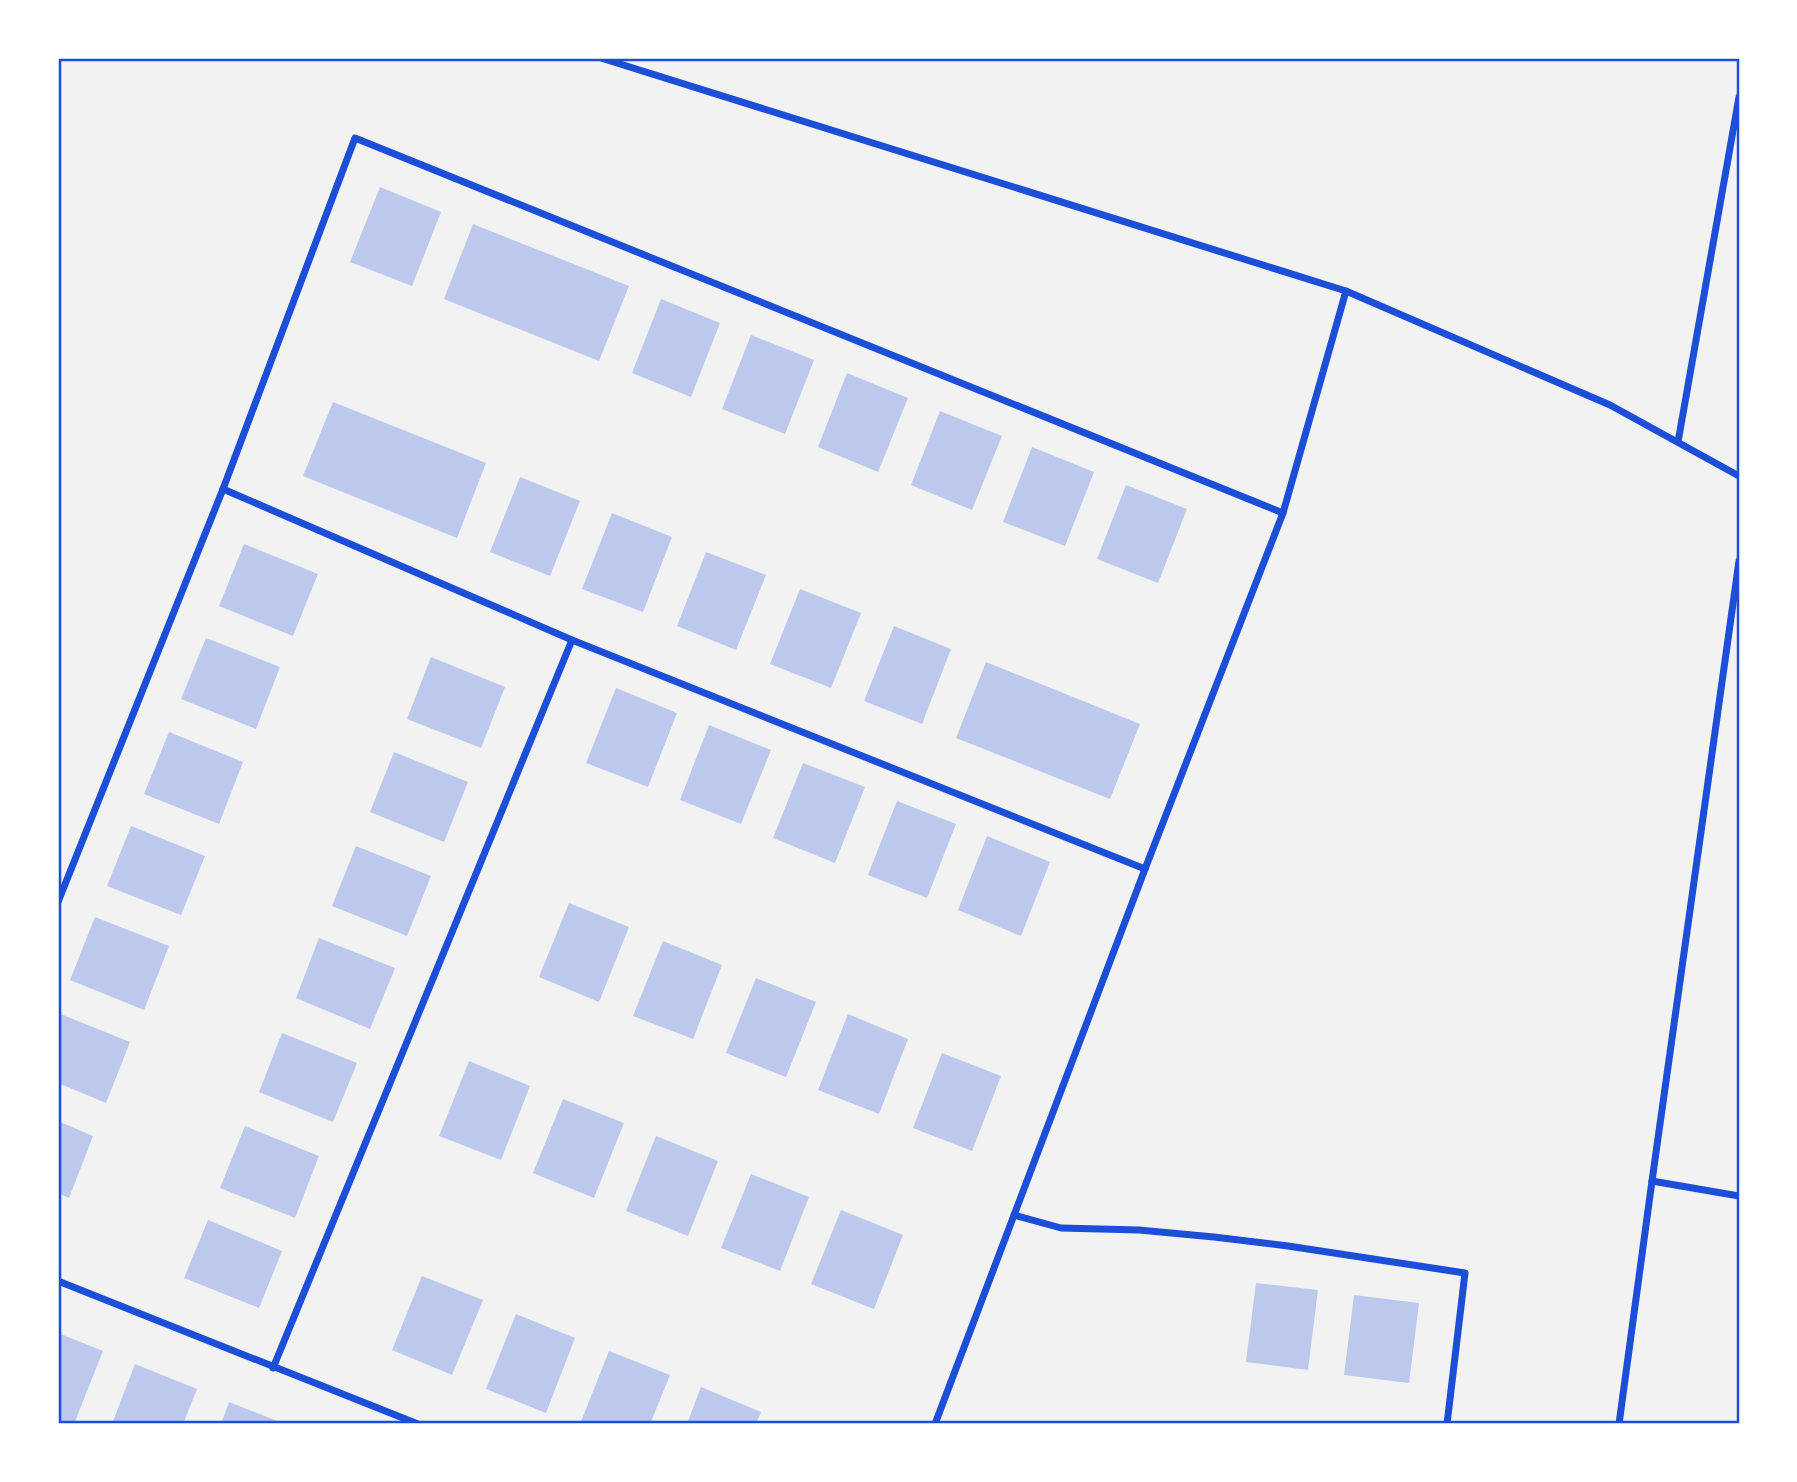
<svg xmlns="http://www.w3.org/2000/svg" width="1797" height="1482" font-family="Lato,sans-serif">
	<style>
		.building { fill: #bdc9ec }
		.lines { fill: none; stroke-linecap: round; stroke-linejoin: round }
		.minor { stroke: #1d4ed8; stroke-width: 7 }
		.neatline { fill: none; stroke: #1d4ed8; stroke-width: 2.5 }
	</style>
	<rect width="100%" height="100%" fill="#f2f2f2"/>
	<g class="building">
		<path d="M 380,187 L 441,212 L 412,286 L 350,262 Z"/>
		<path d="M 473,224 L 629,286 L 599,361 L 444,299 Z"/>
		<path d="M 661,299 L 720,323 L 691,397 L 632,373 Z"/>
		<path d="M 751,335 L 814,360 L 785,434 L 722,409 Z"/>
		<path d="M 847,373 L 908,398 L 878,472 L 818,447 Z"/>
		<path d="M 333,402 L 486,463 L 457,538 L 303,476 Z"/>
		<path d="M 940,411 L 1002,436 L 972,510 L 911,485 Z"/>
		<path d="M 1032,447 L 1094,472 L 1065,546 L 1003,522 Z"/>
		<path d="M 520,477 L 580,501 L 550,576 L 490,552 Z"/>
		<path d="M 1126,485 L 1187,509 L 1158,583 L 1097,559 Z"/>
		<path d="M 612,513 L 672,537 L 643,612 L 582,589 Z"/>
		<path d="M 244,544 L 318,574 L 293,636 L 219,606 Z"/>
		<path d="M 706,552 L 766,575 L 736,650 L 677,626 Z"/>
		<path d="M 800,589 L 861,613 L 831,688 L 770,664 Z"/>
		<path d="M 894,626 L 951,649 L 922,724 L 864,701 Z"/>
		<path d="M 206,638 L 280,667 L 256,729 L 181,699 Z"/>
		<path d="M 431,657 L 505,687 L 481,748 L 407,719 Z"/>
		<path d="M 986,662 L 1140,724 L 1110,799 L 956,738 Z"/>
		<path d="M 616,688 L 677,713 L 648,787 L 586,763 Z"/>
		<path d="M 709,725 L 771,750 L 741,824 L 680,800 Z"/>
		<path d="M 169,732 L 243,762 L 219,824 L 144,794 Z"/>
		<path d="M 394,752 L 468,782 L 444,842 L 370,812 Z"/>
		<path d="M 803,763 L 865,787 L 835,863 L 773,838 Z"/>
		<path d="M 897,801 L 956,824 L 927,898 L 868,875 Z"/>
		<path d="M 131,826 L 205,856 L 181,915 L 107,886 Z"/>
		<path d="M 987,836 L 1050,862 L 1021,936 L 958,910 Z"/>
		<path d="M 356,846 L 431,876 L 407,936 L 332,906 Z"/>
		<path d="M 569,903 L 629,927 L 599,1002 L 539,977 Z"/>
		<path d="M 95,917 L 169,946 L 144,1010 L 70,980 Z"/>
		<path d="M 319,938 L 395,968 L 370,1029 L 296,998 Z"/>
		<path d="M 663,941 L 722,965 L 693,1039 L 633,1016 Z"/>
		<path d="M 756,978 L 816,1002 L 786,1077 L 726,1053 Z"/>
		<path d="M 58,1013 L 130,1042 L 106,1103 L 58,1083 Z"/>
		<path d="M 848,1014 L 908,1039 L 879,1114 L 818,1090 Z"/>
		<path d="M 282,1033 L 357,1063 L 333,1122 L 259,1092 Z"/>
		<path d="M 942,1053 L 1001,1076 L 972,1151 L 913,1128 Z"/>
		<path d="M 469,1061 L 530,1086 L 501,1160 L 439,1136 Z"/>
		<path d="M 563,1099 L 624,1123 L 594,1198 L 533,1173 Z"/>
		<path d="M 58,1121 L 93,1136 L 69,1198 L 58,1193 Z"/>
		<path d="M 245,1126 L 319,1156 L 295,1218 L 220,1188 Z"/>
		<path d="M 656,1136 L 718,1161 L 688,1236 L 626,1211 Z"/>
		<path d="M 751,1174 L 809,1197 L 780,1271 L 721,1248 Z"/>
		<path d="M 841,1210 L 903,1235 L 874,1309 L 811,1284 Z"/>
		<path d="M 208,1220 L 282,1251 L 259,1308 L 184,1278 Z"/>
		<path d="M 422,1276 L 483,1300 L 452,1375 L 392,1350 Z"/>
		<path d="M 1256,1283 L 1318,1290 L 1308,1370 L 1246,1362 Z"/>
		<path d="M 1354,1295 L 1419,1303 L 1409,1383 L 1344,1375 Z"/>
		<path d="M 516,1314 L 575,1338 L 546,1413 L 486,1389 Z"/>
		<path d="M 58,1333 L 103,1351 L 74,1424 L 69,1424 L 58,1420 Z"/>
		<path d="M 609,1351 L 670,1375 L 650,1424 L 580,1424 Z"/>
		<path d="M 135,1364 L 197,1389 L 183,1424 L 112,1424 Z"/>
		<path d="M 701,1387 L 761,1412 L 756,1424 L 687,1424 Z"/>
		<path d="M 229,1402 L 285,1424 L 221,1424 Z"/>
	</g>
	<g class="lines">
		<g class="minor">
			<path d="M 601,58 L 1346,291 L 1610,405 L 1739,476"/>
			<path d="M 1678,442 L 1739,97"/>
			<path d="M 223,489 L 572,640 L 1145,869"/>
			<path d="M 58,902 L 223,489 L 355,138 L 1283,513"/>
			<path d="M 1652,1181 L 1739,1196"/>
			<path d="M 1014,1215 L 1061,1228 L 1139,1230 L 1214,1237 L 1288,1246 L 1465,1273 L 1447,1424"/>
			<path d="M 58,1281 L 418,1424"/>
			<path d="M 273,1368 L 572,640"/>
			<path d="M 935,1424 L 1145,869 L 1283,513 L 1346,291"/>
			<path d="M 1619,1424 L 1652,1181 L 1739,561"/>
		</g>
	</g>
	<rect width="1797" height="1482" fill="none" stroke="#ffffff" stroke-width="119"/>
	<rect x="60" y="60" width="1678" height="1362" class="neatline"/>
</svg>
